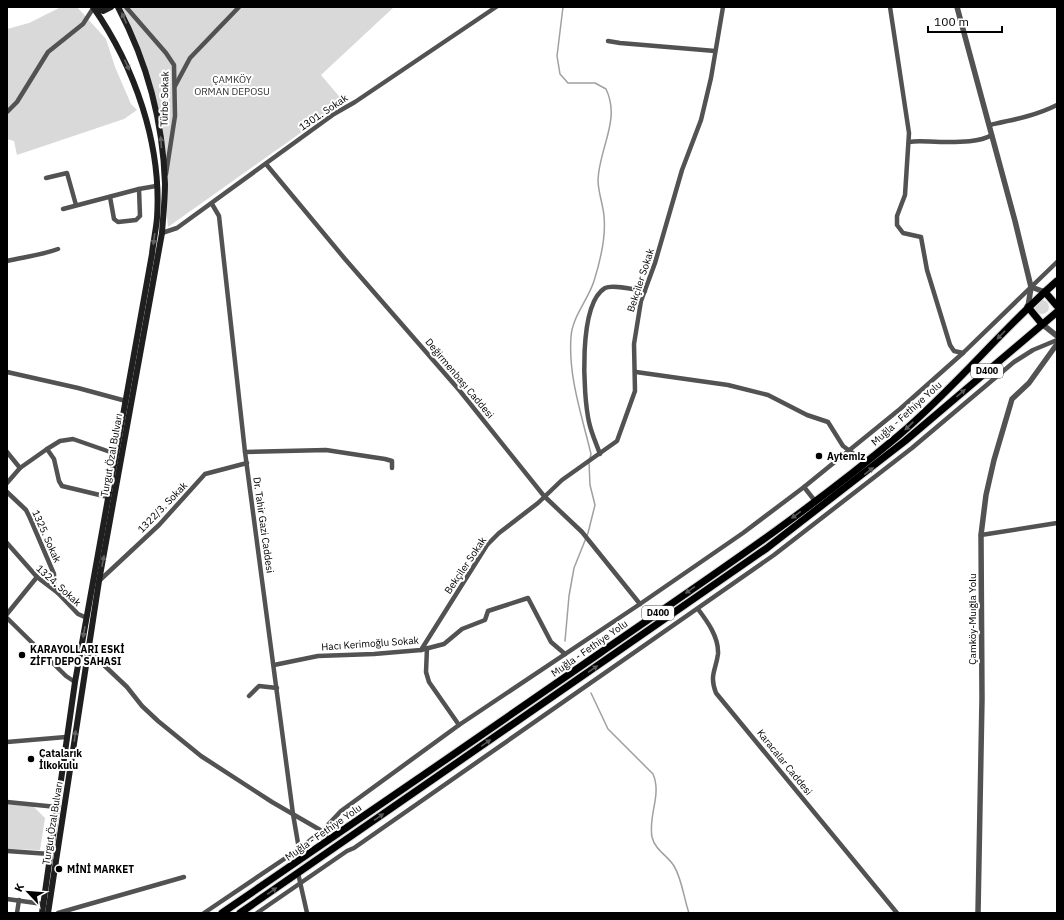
<svg xmlns="http://www.w3.org/2000/svg" width="1064" height="920" font-family="'IBM Plex Sans',sans-serif">
	<style>
		.green { fill: #d9d9d9 }
		.lines { fill: none; stroke-linecap: round; stroke-linejoin: round }
		.stream { stroke: #a0a0a0; stroke-width: 1.5 }
		.trunk-casing { stroke: #dbdbdb; stroke-width: 9 }
		.minor { stroke: #525252; stroke-width: 4.5 }
		.tertiary { stroke: #525252; stroke-width: 5.5 }
		.secondary { stroke: #1f1f1f; stroke-width: 6 }
		.trunk { stroke: #000; stroke-width: 7 }
		.oneway { fill: #626262 }
		.oneway2 { fill: #595959 }
		.poi-dot { fill: #000; stroke: #fff; stroke-width: 1.5 }
		.labels { text-anchor: middle; stroke-width: 4; stroke-linejoin: round; paint-order: stroke }
		.shield { fill: #fff; stroke: #4c4c4c; stroke-width: 1 }
		.shield-label { font-size: 9px; font-weight: bold; fill: #000 }
		.park-label { font-size: 10px; fill: #303030; stroke: #fff }
		.street-label { font-size: 10px; fill: #000; stroke: #fff }
		.poi-label { font-size: 10px; font-weight: bold; fill: #000; stroke: #fff; text-anchor: start }
	</style>
	<rect width="100%" height="100%" fill="#fff"/>
	<g class="green">
		<path d="M 61,7 L 77,7 L 106,39 L 115,67 L 131,104 L 137,110 L 124,119 L 17,155 L 14,141 L 7,139 L 7,29 L 29,23 Z"/>
		<path d="M 117,7 L 394,7 L 321,75 L 344,102 L 168,227 L 154,90 Z"/>
		<circle cx="1042" cy="307" r="7"/>
		<path d="M 7,804 L 33,806 L 45,818 L 40,850 L 7,849 Z"/>
	</g>
	<g class="lines">
		<g class="stream">
			<path d="M 563,7 L 557,56 L 560,74 L 568,83 L 595,83 L 606,89 C 621,120 599,148 598,180 C 598,192 603,204 604,216 C 606,236 600,262 594,281 C 588,300 572,317 571,337 C 568,376 582,416 591,454 L 590,458"/>
			<path d="M 565,641 L 569,596 L 574,568 L 588,533 L 595,505 L 590,485 L 589,462"/>
			<path d="M 591,693 L 608,729 L 653,774 C 662,795 648,815 652,837 C 655,850 668,856 674,866 C 682,879 684,899 689,913"/>
		</g>
		<g class="trunk-casing">
			<g id="trunk">
				<path d="M 1045,292 L 1057,306"/>
				<path d="M 1028,307 L 1042,324"/>
				<path d="M 222,913 C 349,827 474,740 600,653 C 701,583 804,515 898,436 C 955,388 1001,330 1057,281"/>
				<path d="M 240,913 L 767,548 L 905,441 L 1057,312"/>
			</g>
		</g>
		<g class="minor">
			<path d="M 126,7 L 166,53 L 174,65 L 175,116 L 166,174"/>
			<path d="M 890,7 L 909,133 L 905,195 L 897,216 L 897,225 L 903,233 L 921,237 L 927,270 L 950,345 L 954,351 L 963,353"/>
			<path d="M 608,41 L 620,43 L 715,51"/>
			<path d="M 175,86 L 190,58 L 239,7"/>
			<path d="M 7,112 L 17,102 L 48,52 L 83,24 L 94,7"/>
			<path d="M 989,125 C 1013,120 1035,116 1057,105"/>
			<path d="M 909,142 C 919,140 929,142 940,142 C 956,142 978,143 992,135"/>
			<path d="M 266,164 L 345,259 L 460,391 L 544,496 L 582,532 L 640,604"/>
			<path d="M 46,178 L 67,173 L 76,205"/>
			<path d="M 110,197 L 114,219 L 118,222 L 136,220 L 140,216 L 139,189"/>
			<path d="M 212,204 L 219,216 L 245,452 L 293,814 L 299,849"/>
			<path d="M 63,209 L 139,189 L 156,186"/>
			<path d="M 162,233 L 177,228 L 334,114 L 355,102 L 496,7"/>
			<path d="M 7,261 C 24,257 41,255 58,249"/>
			<path d="M 7,372 L 78,388 L 126,401"/>
			<path d="M 636,372 L 728,385 L 768,395 L 807,415 L 828,422 L 843,446 L 865,462"/>
			<path d="M 47,449 L 60,441 L 73,439 L 116,454"/>
			<path d="M 7,452 L 20,468"/>
			<path d="M 245,452 L 326,450 L 385,459 L 392,461 L 392,468"/>
			<path d="M 600,454 C 596,443 591,432 589,422 C 583,395 578,304 605,288 C 613,284 635,290 645,291"/>
			<path d="M 7,483 L 20,468 L 47,449 L 54,459 L 59,481 L 62,486 L 108,497"/>
			<path d="M 804,487 L 815,501"/>
			<path d="M 7,492 L 26,510 L 30,518 L 54,574 L 54,585 L 58,593"/>
			<path d="M 981,535 L 1057,523"/>
			<path d="M 7,543 L 37,577 L 58,593 L 78,614 L 87,618"/>
			<path d="M 99,581 L 159,525 L 205,474 L 247,463"/>
			<path d="M 698,609 C 707,621 719,637 718,654 C 716,670 709,675 716,693 L 897,913"/>
			<path d="M 7,614 L 37,577"/>
			<path d="M 7,618 L 66,676 L 75,682"/>
			<path d="M 427,648 L 426,672 L 429,682 L 459,725"/>
			<path d="M 421,650 L 487,545 L 499,533 L 538,503 L 562,480 L 617,441 L 635,391 L 634,344 L 641,301 L 655,263 L 682,170 L 701,120 L 711,78 L 723,7"/>
			<path d="M 89,651 L 127,687 L 142,706 L 158,721 L 201,756 L 272,802 L 322,831 L 329,839"/>
			<path d="M 274,665 L 318,656 L 374,654 L 421,650 L 444,644 L 462,629 L 485,620 L 488,611 L 528,598 L 551,642 L 565,654"/>
			<path d="M 249,696 L 259,686 L 277,688"/>
			<path d="M 7,742 L 66,737"/>
			<path d="M 7,802 L 57,807"/>
			<path d="M 7,851 L 50,854"/>
			<path d="M 298,873 L 307,913"/>
			<path d="M 7,899 L 43,904"/>
			<path d="M 17,913 L 19,900"/>
			<path d="M 58,913 L 184,877"/>
			<path d="M 204,913 L 299,849 L 322,831 L 341,811 L 459,725 L 640,604 L 743,533 L 804,487 L 900,409 L 963,353 L 1057,262"/>
			<path d="M 257,913 L 347,851 L 354,848 L 774,555 L 912,448 L 1014,362 L 1033,350 L 1057,340"/>
		</g>
		<g class="tertiary">
			<path d="M 957,7 L 1015,221 L 1031,287 L 1028,307"/>
			<path d="M 1031,287 L 1045,292"/>
			<path d="M 1042,324 L 1057,336"/>
			<path d="M 978,913 L 982,699 L 981,535 L 986,495 L 994,460 L 1012,399 L 1029,383 L 1057,344"/>
		</g>
		<g class="secondary">
			<path d="M 95,8 L 103,11 L 111,7"/>
			<path d="M 42,913 L 75,682 L 152,254 C 153,243 156,230 157,218 C 162,145 135,67 93,7"/>
			<path d="M 48,913 L 99,581 L 162,233 C 163,217 165,200 165,184 C 163,122 147,62 118,7"/>
		</g>
		<use href="#trunk" class="trunk"/>
	</g>
	<defs><path id="oneway-solid" d="M-6-.8H1V-3.2L6.5 0L1 3.2V.8H-6Z"/></defs>
	<g class="oneway">
		<use href="#oneway-solid" transform="translate(124 18) rotate(-114)"/>
		<use href="#oneway-solid" transform="translate(127 65) rotate(65)"/>
		<use href="#oneway-solid" transform="translate(161 142) rotate(-94)"/>
		<use href="#oneway-solid" transform="translate(154 239) rotate(98)"/>
		<use href="#oneway-solid" transform="translate(103 561) rotate(-79)"/>
		<use href="#oneway-solid" transform="translate(84 632) rotate(100)"/>
		<use href="#oneway-solid" transform="translate(75 736) rotate(-82)"/>
	</g>
	<g class="oneway2">
		<use href="#oneway-solid" transform="translate(1001 335) rotate(134)"/>
		<use href="#oneway-solid" transform="translate(961 393) rotate(-40)"/>
		<use href="#oneway-solid" transform="translate(909 426) rotate(137)"/>
		<use href="#oneway-solid" transform="translate(869 471) rotate(-38)"/>
		<use href="#oneway-solid" transform="translate(796 515) rotate(144)"/>
		<use href="#oneway-solid" transform="translate(690 590) rotate(145)"/>
		<use href="#oneway-solid" transform="translate(593 669) rotate(-35)"/>
		<use href="#oneway-solid" transform="translate(486 743) rotate(-34)"/>
		<use href="#oneway-solid" transform="translate(379 817) rotate(-35)"/>
		<use href="#oneway-solid" transform="translate(272 891) rotate(-35)"/>
	</g>
	<g class="poi-dot">
		<circle cx="819" cy="456" r="4"/>
		<circle cx="22" cy="655" r="4"/>
		<circle cx="31" cy="759" r="4"/>
		<circle cx="59" cy="869" r="4"/>
	</g>
	<g class="labels">
		<g class="shield">
			<rect x="971" y="364" width="32" height="14" rx="3"/>
			<rect x="642" y="606" width="32" height="14" rx="3"/>
		</g>
		<g class="shield-label">
			<text x="987" y="374">D400</text>
			<text x="658" y="616">D400</text>
		</g>
		<g class="park-label">
			<text x="232" y="83">ÇAMKÖY<tspan x="232" dy="12">ORMAN DEPOSU</tspan></text>
		</g>
		<g class="street-label">
			<text transform="translate(164 99) rotate(-89)" y="4">Türbe Sokak</text>
			<text transform="translate(323 112) rotate(-34)" y="4">1301. Sokak</text>
			<text transform="translate(640 280) rotate(-72)" y="4">Bekçiler Sokak</text>
			<text transform="translate(460 378) rotate(50)" y="4">Değirmenbaşı Caddesi</text>
			<text transform="translate(906 413) rotate(-42)" y="4">Muğla - Fethiye Yolu</text>
			<text transform="translate(111 455) rotate(-80)" y="4">Turgut Özal Bulvarı</text>
			<text transform="translate(162 507) rotate(-46)" y="4">1322/3. Sokak</text>
			<text transform="translate(264 525) rotate(82)" y="4">Dr. Tahir Gazi Caddesi</text>
			<text transform="translate(47 536) rotate(66)" y="4">1325. Sokak</text>
			<text transform="translate(465 565) rotate(-56)" y="4">Bekçiler Sokak</text>
			<text transform="translate(59 585) rotate(42)" y="4">1324. Sokak</text>
			<text transform="translate(972 619) rotate(-90)" y="4">Çamköy-Muığla Yolu</text>
			<text transform="translate(370 643) rotate(-4)" y="4">Hacı Kerimoğlu Sokak</text>
			<text transform="translate(589 648) rotate(-35)" y="4">Muğla - Fethiye Yolu</text>
			<text transform="translate(785 762) rotate(51)" y="4">Karacalar Caddesi</text>
			<text transform="translate(52 823) rotate(-81)" y="4">Turgut Özal Bulvarı</text>
			<text transform="translate(323 832) rotate(-35)" y="4">Muğla - Fethiye Yolu</text>
		</g>
		<g class="poi-label">
			<text x="827" y="460">Aytemiz</text>
			<text x="30" y="653">KARAYOLLARI ESKİ<tspan x="30" dy="12">ZİFT DEPO SAHASI</tspan></text>
			<text x="39" y="757">Çatalarık<tspan x="39" dy="12">İlkokulu</tspan></text>
			<text x="67" y="873">MİNİ MARKET</text>
		</g>
	</g>
	<rect width="1064" height="920" fill="none" stroke="#000000" stroke-width="16"/>
	<g transform="translate(28 892) rotate(296)" stroke="#ffffff" stroke-width="3" paint-order="stroke">
	<path d="M0-3L7 15L0 10L-7 15Z" fill="#000000"/>
	<text y="-6" font-size="11" font-weight="bold" text-anchor="middle" fill="#000000">K</text>
	</g>
	<path d="M928 26v6h74v-6" fill="none" stroke="#000000" stroke-width="2"/>
	<text x="934" y="26" font-size="12" fill="#000000" stroke="#ffffff" stroke-width="3" paint-order="stroke">100 m</text>
</svg>
